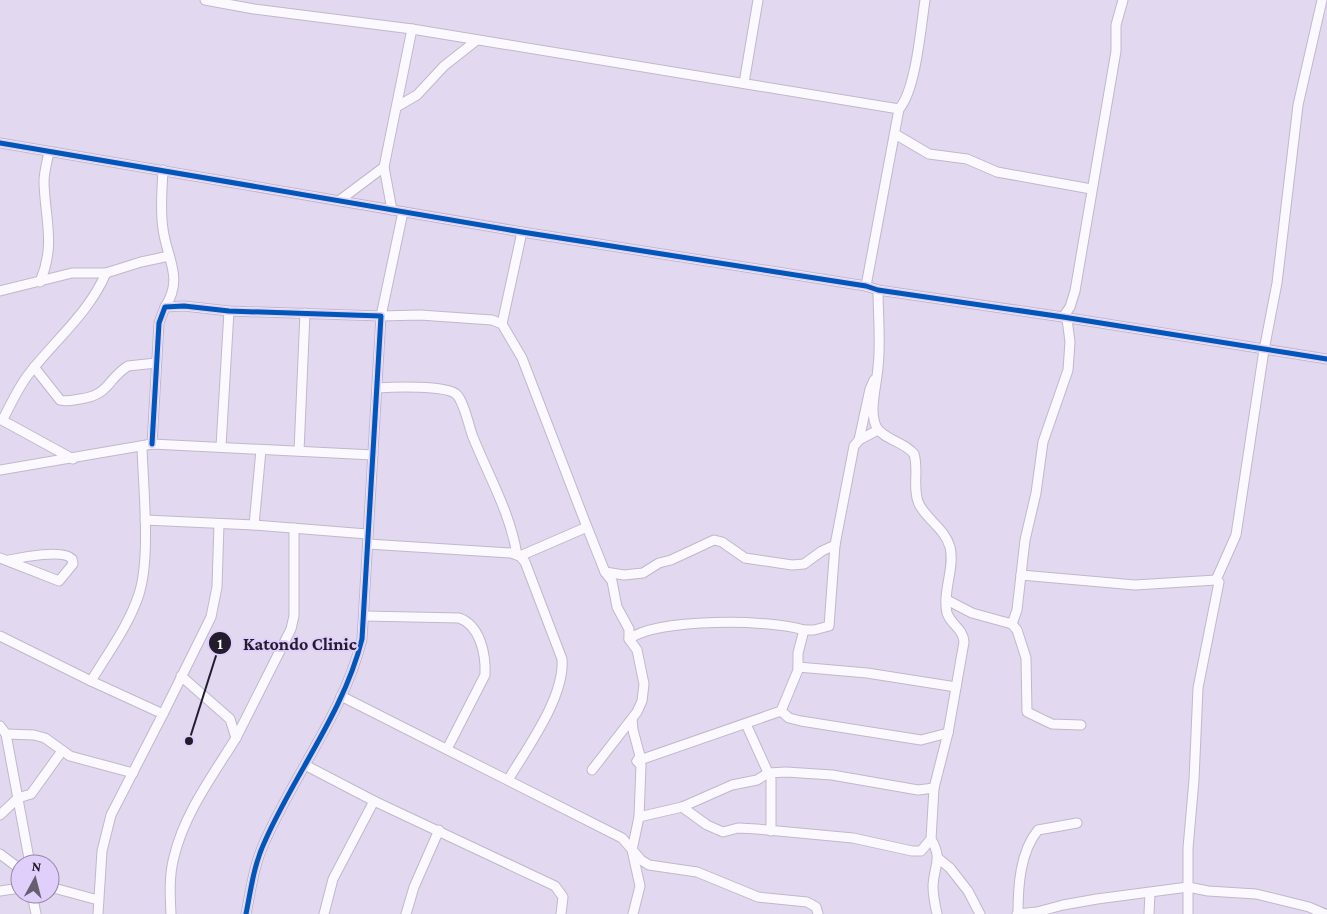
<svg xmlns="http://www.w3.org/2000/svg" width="1327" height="914" font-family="'Crimson Pro',serif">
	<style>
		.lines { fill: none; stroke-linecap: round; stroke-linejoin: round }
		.street-casing { stroke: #c0b8ca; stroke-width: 11 }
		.street { stroke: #fbf9fd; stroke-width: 9 }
		.cycleway-casing { stroke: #e0cefb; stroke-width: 8 }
		.cycleway { stroke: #0057b8; stroke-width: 5 }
		.leader { fill: none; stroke: #231c2d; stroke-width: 2 }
		.callout-dot { fill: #231c2d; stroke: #e0cefb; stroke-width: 2 }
		.mark-label { font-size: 15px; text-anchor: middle; font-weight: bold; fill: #fff }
		.callout-label { font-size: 18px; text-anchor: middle; font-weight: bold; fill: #231c2d; stroke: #e0cefb; stroke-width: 4; stroke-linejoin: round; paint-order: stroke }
	</style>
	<rect width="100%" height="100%" fill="#e2d8f0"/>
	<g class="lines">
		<g class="street-casing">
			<g id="street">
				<path d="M 205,0 L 254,9 L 412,29 L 899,109 L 866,286"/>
				<path d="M 744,83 L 758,0"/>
				<path d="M 398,106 L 417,95 L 444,66 L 477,40"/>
				<path d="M 899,109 C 916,90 921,26 925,0"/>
				<path d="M 895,134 L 929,154 L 967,159 L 997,172 L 1091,189"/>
				<path d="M 0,143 L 522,232 L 866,286 L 878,290 L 1063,317 L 1327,359"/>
				<path d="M 384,167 L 392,210"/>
				<path d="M 163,170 C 162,189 160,210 163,229 C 167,259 184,278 165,307"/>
				<path d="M 340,200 L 384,167 L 412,29"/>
				<path d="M 403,212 L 381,316 L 420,315 L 492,320 L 502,324 L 522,358 L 587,527 L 520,556"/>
				<path d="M 40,282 C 56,244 45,220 44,182 C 44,172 47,162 49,152"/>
				<path d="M 0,291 L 72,273 L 106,273 L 141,262 L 169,256"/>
				<path d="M 1063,317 L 1070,307 L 1075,291 L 1116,51 L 1116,25 L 1123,0"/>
				<path d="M 502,324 L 522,232"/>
				<path d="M 34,367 L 60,400 C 67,402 73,400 80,399 C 110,395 107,379 128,366 L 156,363"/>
				<path d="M 377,388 C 393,387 445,385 456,394 C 464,401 469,427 473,437 C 489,477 510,512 517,555"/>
				<path d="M 0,419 L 73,459"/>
				<path d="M 3,419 C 11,404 18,388 28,375 C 54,341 89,313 106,273"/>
				<path d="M 859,440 L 870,389 L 874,380"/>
				<path d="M 152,444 L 159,323 L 165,307 L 184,306 L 229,311 L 381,316 L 362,639 C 344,712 295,773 265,841 C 254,864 251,889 246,914"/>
				<path d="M 221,446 L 229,311"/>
				<path d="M 299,451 L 305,313"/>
				<path d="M 0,470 L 152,444 L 373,455"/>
				<path d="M 145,520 L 254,525 L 367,534"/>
				<path d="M 254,525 L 261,450"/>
				<path d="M 587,527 L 605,572 L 612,581 L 617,607 L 629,629 L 629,639 L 637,650 L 644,684 L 642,701 L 637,712 L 592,770"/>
				<path d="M 368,544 L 511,553 L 520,556 L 525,562 L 562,659 C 565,697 527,748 508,780"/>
				<path d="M 0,558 L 59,581 L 73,564 L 72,559 C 64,549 22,557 9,560"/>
				<path d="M 605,572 L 624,575 L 643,573 L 659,563 L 671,560 L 714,540 L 722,542 L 745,558 L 792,565 L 804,564 L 822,551 L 835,545"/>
				<path d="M 1021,575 L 1135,585 L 1216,580"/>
				<path d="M 947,600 L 972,613 L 1012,624 L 1017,630 L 1026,658 L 1027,712 L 1052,724 L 1081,725"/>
				<path d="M 365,616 L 459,618 C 480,625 486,654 485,675 L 447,749"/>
				<path d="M 1012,624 L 1017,610 L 1025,540 L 1036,493 L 1043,442 L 1068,370 L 1070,342 L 1067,319"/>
				<path d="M 804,630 L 814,630 L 829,626 L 835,545 L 854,446 L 859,440 L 878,430"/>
				<path d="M 0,636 L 91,681"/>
				<path d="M 629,639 C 658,618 769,619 804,630 L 798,653 L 798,670 L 781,711 L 637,761"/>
				<path d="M 798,667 L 867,673 L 956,687"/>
				<path d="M 181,676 L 230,719 L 236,738 L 291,629 L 294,616 L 294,528"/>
				<path d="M 341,696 L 622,838 L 641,860 L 649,865 L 697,872 L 758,897 L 807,902 L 816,907 L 818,914"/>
				<path d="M 781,711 L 789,718 L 801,721 L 921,740 L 948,733"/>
				<path d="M 163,714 L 211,617 L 217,587 L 219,524"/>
				<path d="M 632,719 L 633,730 L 640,756 L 637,761 L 641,765 L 639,817 L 632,850 L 640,886 L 633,914"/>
				<path d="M 746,724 L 771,779 L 771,831"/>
				<path d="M 0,726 L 6,734 L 30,864"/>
				<path d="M 6,734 L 34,735 L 45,738 L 70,756 L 133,773"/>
				<path d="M 305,765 L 374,801 L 555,886 L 563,897 L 561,914"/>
				<path d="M 682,807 L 707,825 L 723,832 L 738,828 L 757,829 L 853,838 L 912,851 L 921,851 L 931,839 L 934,788 L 948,733 L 964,642 C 963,628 951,625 947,613 C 942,592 955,569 950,547 C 945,529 927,520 919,504 C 912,489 919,469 914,454 C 905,442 885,440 877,428 C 868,412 877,385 878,367 C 881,342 878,316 878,290"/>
				<path d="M 0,815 L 18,798 L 31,794 L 62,751"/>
				<path d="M 639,817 L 682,807 L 732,785 L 757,780 L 768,773 L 786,772 L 832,775 L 918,790 L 934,788"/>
				<path d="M 931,839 C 943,859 934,865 933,886 C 933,895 935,905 937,914"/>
				<path d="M 0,854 L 20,869"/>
				<path d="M 939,859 L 950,868 L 968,891 L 980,914"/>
				<path d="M 50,887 L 98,900"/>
				<path d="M 0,891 L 20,888"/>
				<path d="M 32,894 L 36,914"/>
				<path d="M 98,914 L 102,851 L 111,815 L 163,714 L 91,681 C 108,653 129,625 139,594 C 151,557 143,486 142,446"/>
				<path d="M 171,914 C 170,895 169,875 174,857 C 184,814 213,775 236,738"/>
				<path d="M 324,914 L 333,879 L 374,801"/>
				<path d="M 406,914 L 414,887 L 439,830"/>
				<path d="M 1017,914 L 1037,912 L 1063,905 L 1097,899 L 1188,887 L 1208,891 L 1256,894 L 1309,907 L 1325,914"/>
				<path d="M 1018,914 C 1018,886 1020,852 1038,830 L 1077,823"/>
				<path d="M 1149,914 L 1150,893"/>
				<path d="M 1188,914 L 1188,848 L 1194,780 L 1198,688 L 1219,582 L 1216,580 L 1236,535 L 1264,350 L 1277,283 L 1298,105 L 1322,0"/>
			</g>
		</g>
		<use href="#street" class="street"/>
		<g class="cycleway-casing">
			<g id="cycleway">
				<path d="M 0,143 L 522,232 L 866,286 L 878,290 L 1063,317 L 1327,359"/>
				<path d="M 152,444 L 159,323 L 165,307 L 184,306 L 229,311 L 381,316 L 362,639 C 344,712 295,773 265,841 C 254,864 251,889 246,914"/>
			</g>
		</g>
		<use href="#cycleway" class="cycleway"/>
	</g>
	<path class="leader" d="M189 741L220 643"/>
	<g class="callout-dot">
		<circle cx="189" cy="741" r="5"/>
		<circle cx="220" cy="643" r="12"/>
	</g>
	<g class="mark-label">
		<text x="220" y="649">1</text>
	</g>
	<g class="callout-label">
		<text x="300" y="650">Katondo Clinic</text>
	</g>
	<g transform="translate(35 879) rotate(7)"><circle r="24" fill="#e0cefb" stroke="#9487a9"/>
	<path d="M0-4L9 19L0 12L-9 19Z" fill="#665e71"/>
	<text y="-8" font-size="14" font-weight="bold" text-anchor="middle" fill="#231c2d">N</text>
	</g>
</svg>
